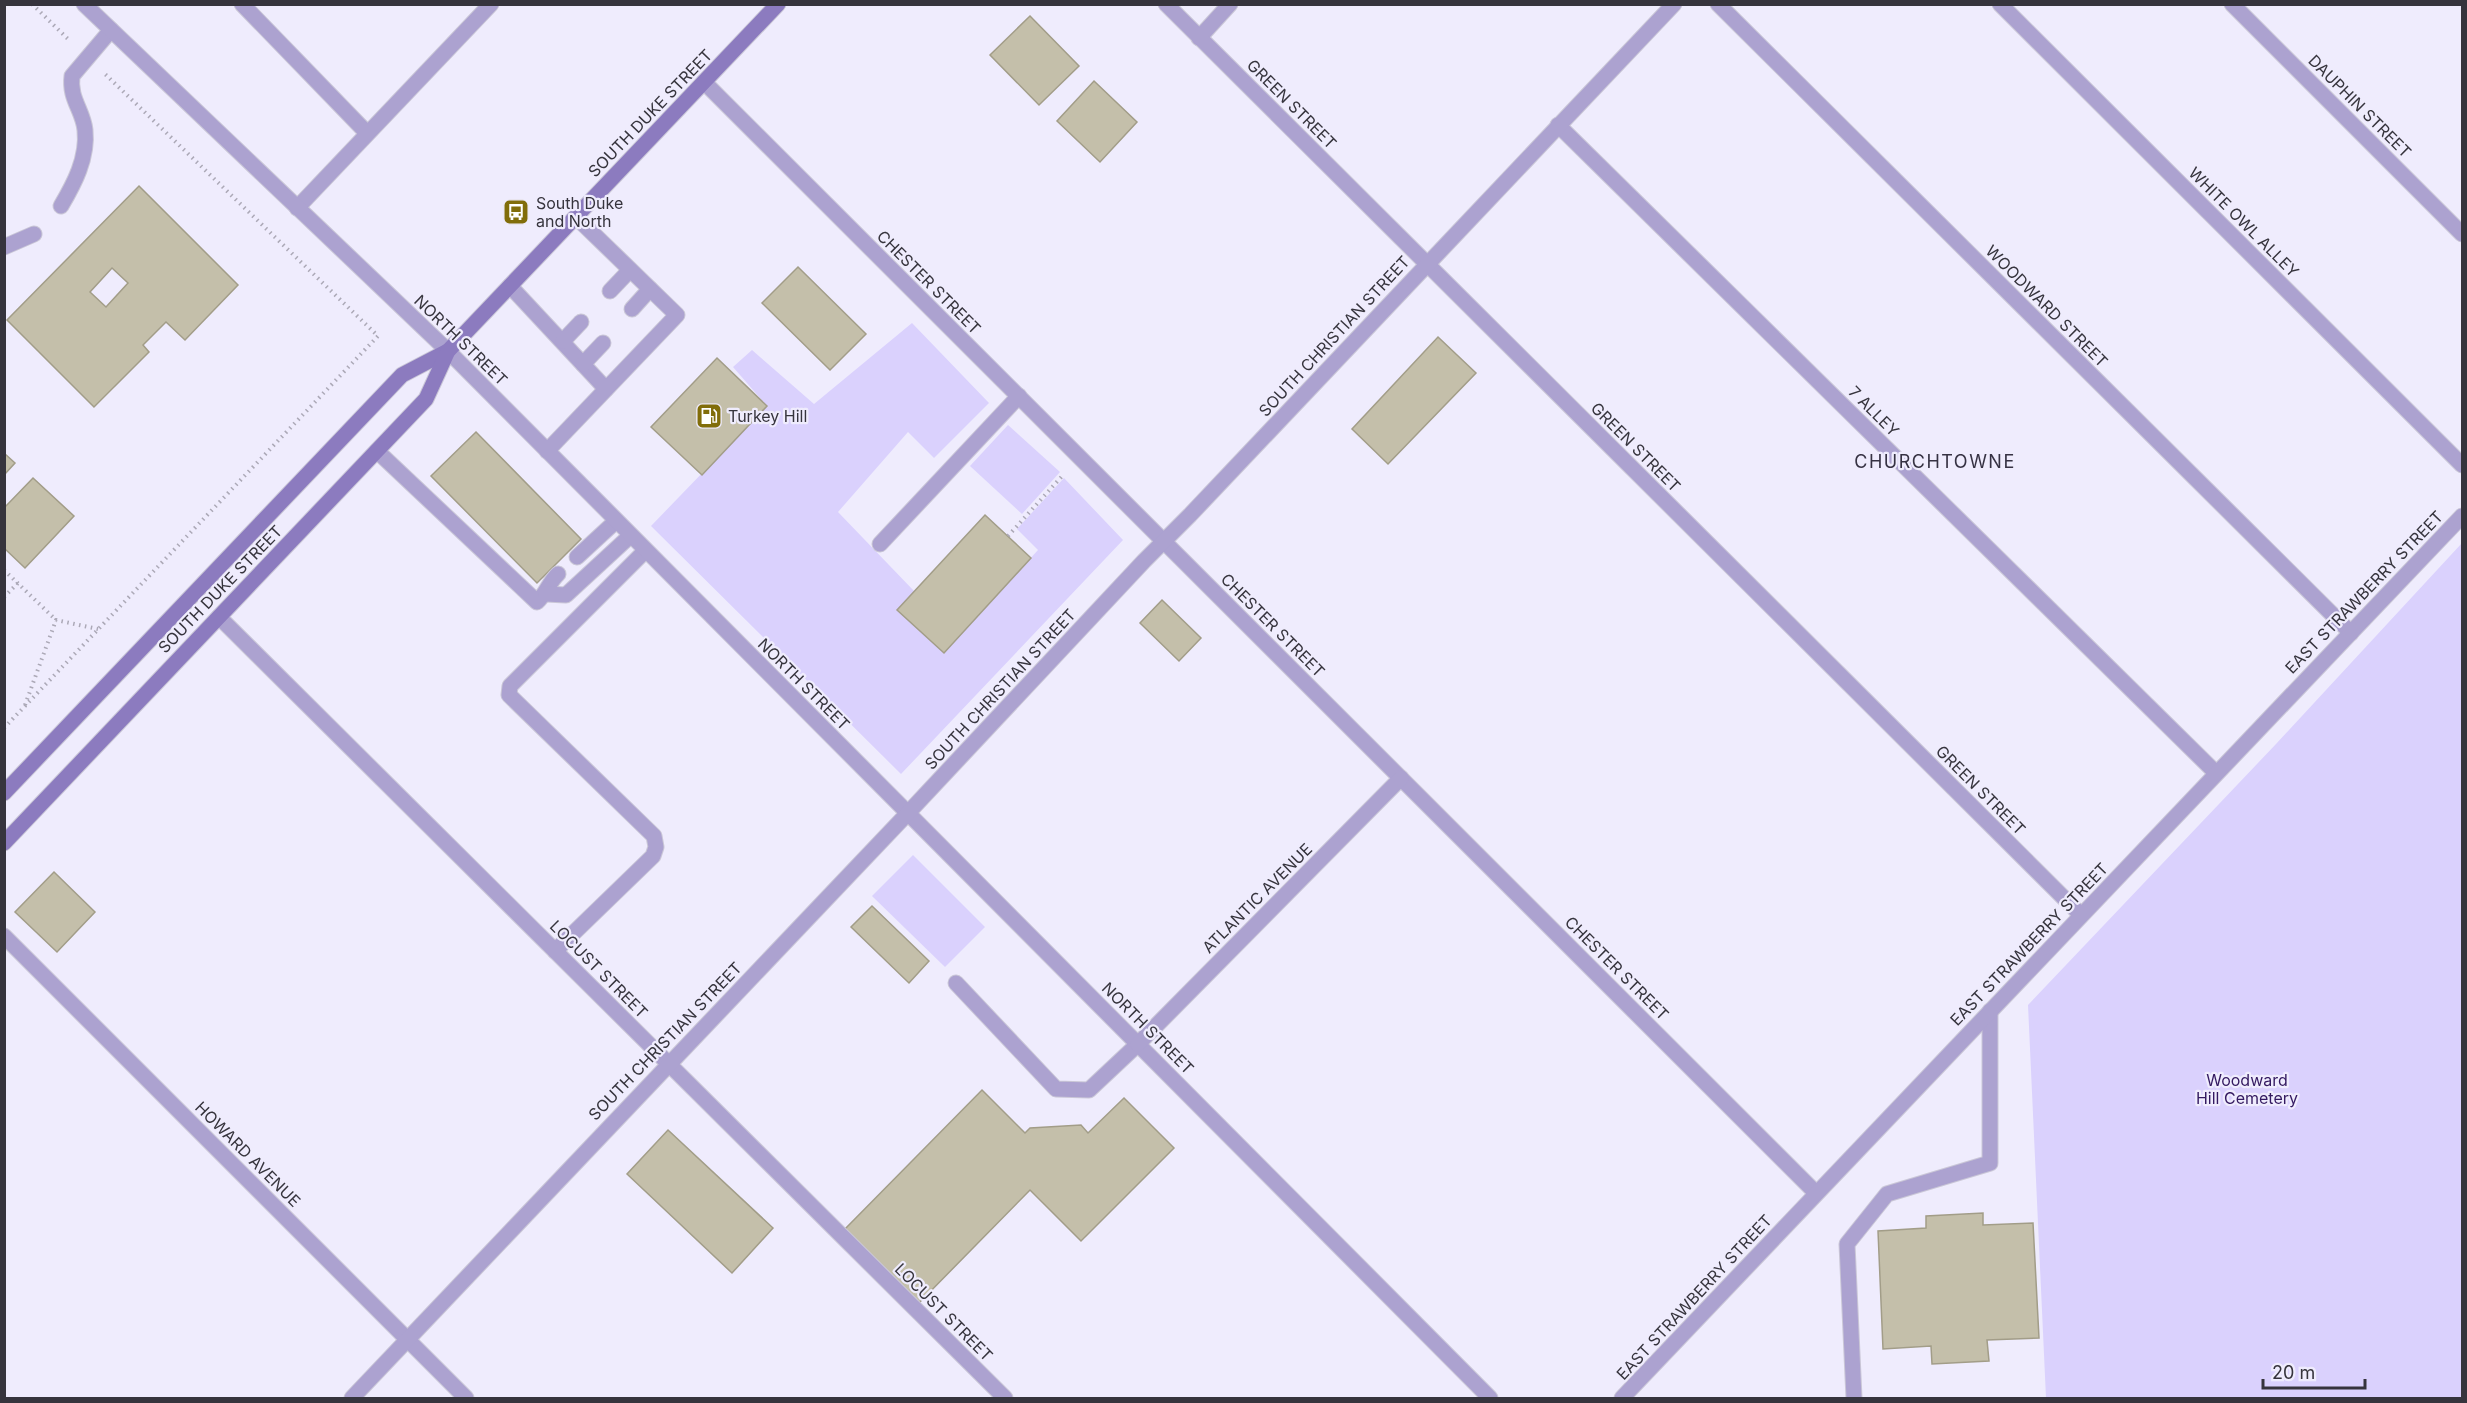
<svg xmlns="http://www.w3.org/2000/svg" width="2467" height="1403" font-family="Inter,sans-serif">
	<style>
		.green { fill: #dad1fd }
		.building { fill: #c4bfaa; stroke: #a29d88; stroke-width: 1.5; fill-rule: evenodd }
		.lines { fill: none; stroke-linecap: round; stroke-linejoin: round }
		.service-casing { stroke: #cac7d7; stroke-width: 17 }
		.minor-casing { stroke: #cac7d7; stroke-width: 17 }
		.secondary-casing { stroke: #cac7d7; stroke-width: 17 }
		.path { stroke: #aca9b7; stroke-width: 4; stroke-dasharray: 1.5 4.5; stroke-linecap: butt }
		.service { stroke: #aca2d0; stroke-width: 15 }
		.minor { stroke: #aca2d0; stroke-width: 15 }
		.secondary { stroke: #8c7bbf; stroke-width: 15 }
		.labels { text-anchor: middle; stroke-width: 4.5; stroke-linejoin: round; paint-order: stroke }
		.street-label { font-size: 16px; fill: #36343d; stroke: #efecfd }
		.poi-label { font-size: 16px; fill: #36343d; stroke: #efecfd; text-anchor: start }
		.park-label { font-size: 16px; fill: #341a61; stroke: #efecfd }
		.neighbourhood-label { font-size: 18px; letter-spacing: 1.5px; fill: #363243; stroke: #efecfd }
	</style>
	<rect width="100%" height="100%" fill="#efecfd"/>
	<g class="green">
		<path d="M 912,323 L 989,403 L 934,458 L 908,432 L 838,512 L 914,591 L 944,653 L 1038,550 L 1017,529 L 1064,478 L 1123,540 L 901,774 L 651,526 L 767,406 L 733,367 L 752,350 L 814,404 Z"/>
		<path d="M 1008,425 L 1060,472 L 1022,514 L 970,466 Z"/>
		<path d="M 2462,543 L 2462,1398 L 2046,1398 L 2028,1005 L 2276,744 Z"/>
		<path d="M 913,855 L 985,927 L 945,967 L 872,896 Z"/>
	</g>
	<g class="building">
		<path d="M 1030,16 L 1079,66 L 1039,105 L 990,55 Z"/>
		<path d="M 1094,81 L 1137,122 L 1100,162 L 1057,121 Z"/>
		<path d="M 139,186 L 238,285 L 185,340 L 166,322 L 143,345 L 149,352 L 94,407 L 7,320 ZM 112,268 L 128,283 L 106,307 L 90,292 Z"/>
		<path d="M 798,267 L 866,334 L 830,370 L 762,303 Z"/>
		<path d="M 1438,337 L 1476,373 L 1388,464 L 1352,429 Z"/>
		<path d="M 717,358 L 767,406 L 702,475 L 651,427 Z"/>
		<path d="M 476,432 L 581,539 L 537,583 L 431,476 Z"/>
		<path d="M 4,453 L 15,463 L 4,475 Z"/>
		<path d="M 33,478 L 74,516 L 25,568 L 4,548 L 4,508 Z"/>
		<path d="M 985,515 L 1031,558 L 944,653 L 897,610 Z"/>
		<path d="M 1162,600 L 1201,638 L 1179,661 L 1140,623 Z"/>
		<path d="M 54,872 L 95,912 L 57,952 L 15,912 Z"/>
		<path d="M 872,906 L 929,961 L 909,983 L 851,927 Z"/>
		<path d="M 982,1090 L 1025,1133 L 1030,1128 L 1081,1125 L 1088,1133 L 1124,1098 L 1174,1148 L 1081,1241 L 1030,1190 L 918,1304 L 844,1230 Z"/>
		<path d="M 668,1130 L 773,1228 L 732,1273 L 627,1174 Z"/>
		<path d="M 1983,1213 L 1983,1225 L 2033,1223 L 2039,1338 L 1987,1340 L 1989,1361 L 1932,1364 L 1931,1346 L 1883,1349 L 1878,1231 L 1926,1228 L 1926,1216 Z"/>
	</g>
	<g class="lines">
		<g class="service-casing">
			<g id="service">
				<path d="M 242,4 L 367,133"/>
				<path d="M 2000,4 L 2462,465"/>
				<path d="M 1199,38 L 1230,4"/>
				<path d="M 1558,125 L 2216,773"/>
				<path d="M 61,206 C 74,184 88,158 85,130 C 83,110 69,99 72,76 L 111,30"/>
				<path d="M 297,208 L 491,4"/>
				<path d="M 4,247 L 34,234"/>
				<path d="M 510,286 L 606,389"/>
				<path d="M 610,291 L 630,270"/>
				<path d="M 632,309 L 650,289"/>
				<path d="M 563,341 L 581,322"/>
				<path d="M 583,364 L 603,343"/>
				<path d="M 377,451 L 537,602 C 546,594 549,582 558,574"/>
				<path d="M 547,451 L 677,315 L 576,217"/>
				<path d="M 880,544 L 1019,396"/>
				<path d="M 577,557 L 616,521"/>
				<path d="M 546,594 L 566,595 L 630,536"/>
				<path d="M 555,951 L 653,856 L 656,847 L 654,836 L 509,695 L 510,686 L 645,551"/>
				<path d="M 956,983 L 1056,1089 L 1089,1090 L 1138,1044"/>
				<path d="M 1854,1398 L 1847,1244 L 1887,1194 L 1990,1163 L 1990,1011"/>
			</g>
		</g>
		<g class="minor-casing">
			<g id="minor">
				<path d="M 84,4 L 448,351 L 1490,1398"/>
				<path d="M 1166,4 L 2081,915"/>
				<path d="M 1718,4 L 2351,633"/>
				<path d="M 2232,4 L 2462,234"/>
				<path d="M 704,82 L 1816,1193"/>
				<path d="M 219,617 L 1005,1398"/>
				<path d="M 4,936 L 466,1398"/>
				<path d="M 1138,1044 L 1401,778"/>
				<path d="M 352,1398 L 908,813 L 1144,561 L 1190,515 L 1674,4"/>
				<path d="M 1622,1398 L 2462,516"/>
			</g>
		</g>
		<g class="secondary-casing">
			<g id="secondary">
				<path d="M 4,793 L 402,375 L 448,351"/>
				<path d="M 4,843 L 426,399 L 448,351 L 778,4"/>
			</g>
		</g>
		<g class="path">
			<path d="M 32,4 L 69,40"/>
			<path d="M 1008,536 L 1064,474"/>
			<path d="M 4,570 L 56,620"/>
			<path d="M 4,597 L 18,583"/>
			<path d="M 25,705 L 56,620 L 98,629"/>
			<path d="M 4,728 L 378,336 L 105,74"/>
		</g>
		<use href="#service" class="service"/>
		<use href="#minor" class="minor"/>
		<use href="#secondary" class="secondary"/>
	</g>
	<defs>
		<g id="bus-square" transform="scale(1.35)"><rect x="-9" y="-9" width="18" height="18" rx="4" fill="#816d0a" stroke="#efecfd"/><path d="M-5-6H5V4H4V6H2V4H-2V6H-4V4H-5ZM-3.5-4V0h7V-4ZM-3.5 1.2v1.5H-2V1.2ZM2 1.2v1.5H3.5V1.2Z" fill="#fff"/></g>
		<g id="fuel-square" transform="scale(1.35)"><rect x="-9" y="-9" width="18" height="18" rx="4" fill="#816d0a" stroke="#efecfd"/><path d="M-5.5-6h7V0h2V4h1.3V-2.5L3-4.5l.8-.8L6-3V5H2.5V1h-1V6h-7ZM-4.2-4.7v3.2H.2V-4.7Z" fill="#fff"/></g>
	</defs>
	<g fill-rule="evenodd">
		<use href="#bus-square" x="516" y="212"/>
		<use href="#fuel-square" x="709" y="416"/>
	</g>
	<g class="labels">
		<g class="street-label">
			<text transform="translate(1292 104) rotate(45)" y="6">GREEN STREET</text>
			<text transform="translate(2360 106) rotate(45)" y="6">DAUPHIN STREET</text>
			<text transform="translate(650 113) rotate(-46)" y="6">SOUTH DUKE STREET</text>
			<text transform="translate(2244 222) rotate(45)" y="6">WHITE OWL ALLEY</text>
			<text transform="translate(929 282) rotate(45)" y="6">CHESTER STREET</text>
			<text transform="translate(2047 306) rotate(45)" y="6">WOODWARD STREET</text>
			<text transform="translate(1334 336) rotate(-47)" y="6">SOUTH CHRISTIAN STREET</text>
			<text transform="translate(461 340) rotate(44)" y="6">NORTH STREET</text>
			<text transform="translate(1874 411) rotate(45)" y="6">7 ALLEY</text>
			<text transform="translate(1636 447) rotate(45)" y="6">GREEN STREET</text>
			<text transform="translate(220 589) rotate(-46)" y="6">SOUTH DUKE STREET</text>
			<text transform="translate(2364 592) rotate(-46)" y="6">EAST STRAWBERRY STREET</text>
			<text transform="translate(1273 625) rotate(45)" y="6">CHESTER STREET</text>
			<text transform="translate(804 684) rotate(45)" y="6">NORTH STREET</text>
			<text transform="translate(1000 689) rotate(-47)" y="6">SOUTH CHRISTIAN STREET</text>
			<text transform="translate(1981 790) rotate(45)" y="6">GREEN STREET</text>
			<text transform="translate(1257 898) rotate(-45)" y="6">ATLANTIC AVENUE</text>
			<text transform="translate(2029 944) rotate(-46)" y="6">EAST STRAWBERRY STREET</text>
			<text transform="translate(1617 968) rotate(45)" y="6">CHESTER STREET</text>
			<text transform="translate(599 969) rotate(45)" y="6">LOCUST STREET</text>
			<text transform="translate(1148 1028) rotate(45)" y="6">NORTH STREET</text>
			<text transform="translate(665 1041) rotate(-46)" y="6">SOUTH CHRISTIAN STREET</text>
			<text transform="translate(248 1154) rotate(45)" y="6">HOWARD AVENUE</text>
			<text transform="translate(1694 1297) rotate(-47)" y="6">EAST STRAWBERRY STREET</text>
			<text transform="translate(944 1312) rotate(45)" y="6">LOCUST STREET</text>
		</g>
		<g class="poi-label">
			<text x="536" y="209">South Duke<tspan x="536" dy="18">and North</tspan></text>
			<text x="728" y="422">Turkey Hill</text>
		</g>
		<g class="park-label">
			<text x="2247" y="1086">Woodward<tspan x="2247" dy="18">Hill Cemetery</tspan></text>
		</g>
		<g class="neighbourhood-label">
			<text x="1935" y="468">CHURCHTOWNE</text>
		</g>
	</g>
	<rect width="2467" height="1403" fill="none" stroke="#36343d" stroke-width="12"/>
	<path d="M2263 1379v9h102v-9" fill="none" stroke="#36343d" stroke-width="3"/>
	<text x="2272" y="1379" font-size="18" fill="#36343d" stroke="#efecfd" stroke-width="4.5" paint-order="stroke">20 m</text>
</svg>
